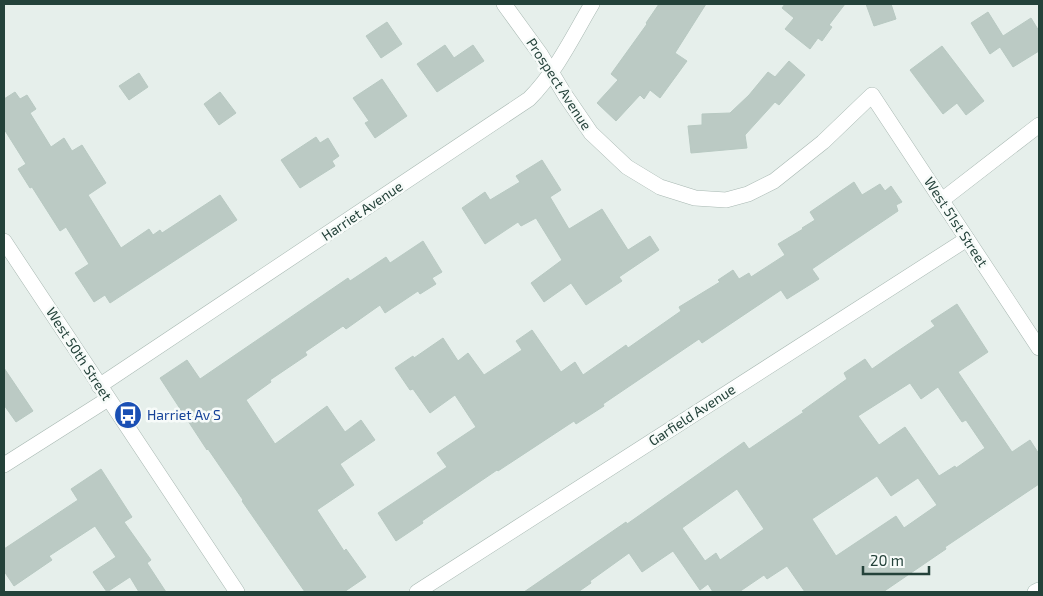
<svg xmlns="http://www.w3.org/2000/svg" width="1043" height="596" font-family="'Exo 2',sans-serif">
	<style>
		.building { fill: #bbcac4; stroke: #b8c9c2; fill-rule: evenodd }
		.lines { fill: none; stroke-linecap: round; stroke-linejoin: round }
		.minor-casing { stroke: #a8b8b2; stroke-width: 16 }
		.tertiary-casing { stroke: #a8b8b2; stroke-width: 16 }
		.secondary-casing { stroke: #a4bbb3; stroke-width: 16 }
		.minor { stroke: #fff; stroke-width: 15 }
		.tertiary { stroke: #fff; stroke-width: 15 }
		.secondary { stroke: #fff; stroke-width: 15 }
		.labels { text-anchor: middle; stroke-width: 5; stroke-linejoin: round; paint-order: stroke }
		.street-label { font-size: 14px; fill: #24423a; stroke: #f7fbf9 }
		.transit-label { font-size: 14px; fill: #164399; stroke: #f7fbf9; text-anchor: start }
	</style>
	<rect width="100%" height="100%" fill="#e6efeb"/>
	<g class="building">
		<path d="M 659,4 L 706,4 L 675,53 L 687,61 L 660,98 L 650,90 L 644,99 L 640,95 L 616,121 L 597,103 L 618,80 L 611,74 L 647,24 L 646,23 Z"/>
		<path d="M 785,4 L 802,4 L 804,5 L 805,4 L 845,4 L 829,25 L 832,27 L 822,41 L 818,38 L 810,49 L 785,29 L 794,18 L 782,8 Z"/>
		<path d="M 866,4 L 891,4 L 896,19 L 874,26 Z"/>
		<path d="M 988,12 L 1003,36 L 1031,18 L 1039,31 L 1039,51 L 1013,67 L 1000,47 L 990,54 L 971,23 Z"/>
		<path d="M 387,22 L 402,44 L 381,58 L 366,36 Z"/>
		<path d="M 445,45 L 454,58 L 473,45 L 484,61 L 437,92 L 417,64 Z"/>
		<path d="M 942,46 L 984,101 L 966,115 L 957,103 L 943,114 L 910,70 Z"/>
		<path d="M 789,61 L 805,75 L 779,105 L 775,102 L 745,135 L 747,148 L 691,153 L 688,126 L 702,125 L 702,114 L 730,113 L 749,95 L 768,72 L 775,77 Z"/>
		<path d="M 139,73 L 148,87 L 129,100 L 119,86 Z"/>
		<path d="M 382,79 L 407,116 L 375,138 L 365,123 L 369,121 L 353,98 Z"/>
		<path d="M 15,92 L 20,99 L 27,95 L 36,109 L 30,113 L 51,147 L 64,138 L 72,151 L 82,145 L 106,183 L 88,195 L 121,248 L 149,229 L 153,235 L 160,230 L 162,233 L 220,195 L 237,220 L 110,303 L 105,295 L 94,302 L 75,273 L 89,264 L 66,227 L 60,231 L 32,187 L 30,188 L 18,169 L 26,164 L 4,129 L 4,99 Z"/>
		<path d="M 220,92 L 236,113 L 219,125 L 204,104 Z"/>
		<path d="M 316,137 L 320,143 L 328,138 L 339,156 L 332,161 L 335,166 L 300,188 L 281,160 Z"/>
		<path d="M 542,160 L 561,190 L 550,197 L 569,229 L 602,209 L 628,250 L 650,236 L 659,250 L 619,277 L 622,281 L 586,305 L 571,283 L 544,302 L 531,283 L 562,260 L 536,218 L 521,226 L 518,222 L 485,244 L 462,208 L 485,192 L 490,200 L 520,182 L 516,176 Z"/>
		<path d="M 854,182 L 862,195 L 880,184 L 885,191 L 891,186 L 902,202 L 896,205 L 898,211 L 812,269 L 819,279 L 787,299 L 781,290 L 702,343 L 699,339 L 603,404 L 604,406 L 576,424 L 574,421 L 498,471 L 497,470 L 422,521 L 423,523 L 396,541 L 378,513 L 447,467 L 437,453 L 476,427 L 455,395 L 430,413 L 413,389 L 410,390 L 395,368 L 413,356 L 414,358 L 443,338 L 458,361 L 468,353 L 484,375 L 522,350 L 516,341 L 532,330 L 561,372 L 575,362 L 583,375 L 626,345 L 628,348 L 681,311 L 679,307 L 720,282 L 718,280 L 733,270 L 739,279 L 749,273 L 751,277 L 785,255 L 778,244 L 803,229 L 802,228 L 815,220 L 810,212 Z"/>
		<path d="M 423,241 L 442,272 L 432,278 L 436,284 L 420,294 L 418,291 L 385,313 L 380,305 L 346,329 L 343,326 L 305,352 L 307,355 L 270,380 L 271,382 L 246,400 L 275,444 L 327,406 L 345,432 L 361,420 L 375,440 L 340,464 L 354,485 L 317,510 L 344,551 L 346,549 L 366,577 L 344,592 L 305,592 L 242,501 L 243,500 L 208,449 L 207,450 L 160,378 L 187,360 L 200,379 L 348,278 L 350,281 L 386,257 L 390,263 Z"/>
		<path d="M 957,304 L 988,352 L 958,372 L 1012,452 L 1030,440 L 1039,454 L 1039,484 L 945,547 L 946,549 L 883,592 L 805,592 L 787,566 L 767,579 L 764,575 L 739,592 L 713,592 L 708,584 L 700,590 L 673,551 L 642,572 L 629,553 L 590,581 L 591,583 L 578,592 L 524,592 L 626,522 L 627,524 L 744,442 L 749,449 L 804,412 L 802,411 L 847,379 L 844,373 L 865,359 L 872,369 L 892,355 L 935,326 L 931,321 ZM 910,383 L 921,399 L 938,387 L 962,422 L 966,420 L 985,448 L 956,468 L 955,466 L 939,476 L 905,427 L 879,445 L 858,416 ZM 877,476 L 891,496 L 918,478 L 937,505 L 904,528 L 896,516 L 836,556 L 812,519 ZM 737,489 L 764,529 L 720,560 L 716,553 L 705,561 L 682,528 Z"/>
		<path d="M 4,368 L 33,411 L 16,422 L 4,405 Z"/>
		<path d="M 101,469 L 132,517 L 124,522 L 151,560 L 147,563 L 166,592 L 139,592 L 130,577 L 107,592 L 93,572 L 116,557 L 95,526 L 49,556 L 52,560 L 14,586 L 4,571 L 4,549 L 78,500 L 71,489 Z"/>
	</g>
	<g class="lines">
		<g class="minor-casing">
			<g id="minor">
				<path d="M 504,4 L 541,55 L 565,95 L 591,133 L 627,167 L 660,187 L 695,198 L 726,200 L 748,194 L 774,181 L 823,142 L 872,95 L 1039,348"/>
				<path d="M 942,200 L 1039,125"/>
				<path d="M 99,386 L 529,99 C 556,72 573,36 592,4"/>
				<path d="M 4,465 L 108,399"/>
				<path d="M 417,592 L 967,239"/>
			</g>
		</g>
		<g class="tertiary-casing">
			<path id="tertiary" d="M 4,241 L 237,592"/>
		</g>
		<g class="secondary-casing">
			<path id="secondary" d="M 1035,592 L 1039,590"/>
		</g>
		<use href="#minor" class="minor"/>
		<use href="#tertiary" class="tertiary"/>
		<use href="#secondary" class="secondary"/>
	</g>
	<defs>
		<g id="bus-disc" transform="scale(1.4375)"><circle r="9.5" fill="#1a4fb4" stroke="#f7fbf9"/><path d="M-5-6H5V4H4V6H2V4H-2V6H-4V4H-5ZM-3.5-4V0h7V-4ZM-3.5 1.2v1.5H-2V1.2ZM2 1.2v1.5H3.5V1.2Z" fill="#fff"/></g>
	</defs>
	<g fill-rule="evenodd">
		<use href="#bus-disc" x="128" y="415"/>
	</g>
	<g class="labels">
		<g class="street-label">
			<text transform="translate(559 84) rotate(57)" y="5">Prospect Avenue</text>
			<text transform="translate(362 211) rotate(-34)" y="5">Harriet Avenue</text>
			<text transform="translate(956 222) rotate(57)" y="5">West 51st Street</text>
			<text transform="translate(79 354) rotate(57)" y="5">West 50th Street</text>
			<text transform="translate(692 415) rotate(-33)" y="5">Garfield Avenue</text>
		</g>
		<g class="transit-label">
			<text x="147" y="420">Harriet Av S</text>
		</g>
	</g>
	<rect width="1043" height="596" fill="none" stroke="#24423a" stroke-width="10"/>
	<path d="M863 566v8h66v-8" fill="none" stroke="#24423a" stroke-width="2.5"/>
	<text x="870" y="566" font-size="15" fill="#24423a" stroke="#f7fbf9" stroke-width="4" paint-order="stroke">20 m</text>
</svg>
